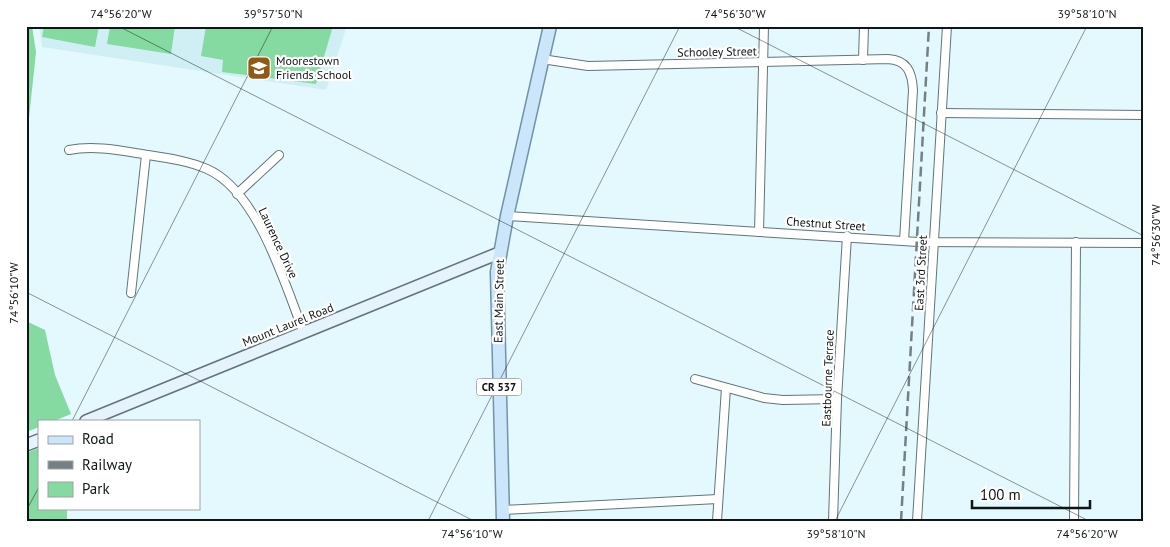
<svg xmlns="http://www.w3.org/2000/svg" width="1170" height="547" font-family="'PT Sans',sans-serif">
	<style>
		.built { fill: #d0eff4 }
		.green { fill: #84daa0 }
		.lines { fill: none; stroke-linecap: round; stroke-linejoin: round }
		.minor-casing { stroke: #627478; stroke-width: 10 }
		.secondary-casing { stroke: #627478; stroke-width: 14 }
		.primary-casing { stroke: #7293aa; stroke-width: 15 }
		.minor { stroke: #fff; stroke-width: 8 }
		.secondary { stroke: #e5f3fd; stroke-width: 11 }
		.primary { stroke: #cbe6fb; stroke-width: 12 }
		.rail { stroke: #738184; stroke-width: 2.5; stroke-dasharray: 10 5; stroke-linecap: butt }
		.ticks { fill: none; stroke: #0f1617; stroke-width: 1; stroke-opacity: 0.45 }
		.labels { text-anchor: middle; stroke-width: 4.5; stroke-linejoin: round; paint-order: stroke }
		.shield { fill: #fff; stroke: #575c5d; stroke-width: 1 }
		.shield-label { font-size: 11px; font-weight: bold; fill: #0f1617 }
		.street-label { font-size: 12px; fill: #0f1617; stroke: #fff }
		.poi-label { font-size: 12px; fill: #0f1617; stroke: #fff; text-anchor: start }
		.neatline { fill: none; stroke: #0f1617; stroke-width: 2 }
		.ticks-label { font-size: 12px; text-anchor: middle; fill: #0f1617 }
	</style>
	<rect width="100%" height="100%" fill="#e4f9fe"/>
	<path class="built" d="M 39,26 L 347,26 L 326,90 L 42,47 Z"/>
	<g class="green">
		<path d="M 26,26 L 32,26 L 36,52 L 26,146 Z"/>
		<path d="M 44,26 L 99,26 L 95,47 L 42,37 Z"/>
		<path d="M 110,26 L 175,26 L 171,54 L 107,44 Z"/>
		<path d="M 206,26 L 333,26 L 316,84 L 222,72 L 223,60 L 201,56 Z"/>
		<path d="M 26,321 L 45,330 L 55,375 L 71,414 L 54,421 L 39,421 L 39,427 L 26,432 Z"/>
		<path d="M 39,448 L 39,508 L 67,508 L 67,521 L 26,521 L 26,453 Z"/>
	</g>
	<g class="lines">
		<g class="minor-casing">
			<g id="minor">
				<path d="M 542,59 L 588,66 L 888,59 C 907,60 912,72 913,90 L 904,241"/>
				<path d="M 863,60 L 864,26"/>
				<path d="M 941,113 L 1144,115"/>
				<path d="M 69,150 C 95,145 122,151 148,155 C 168,158 189,161 207,169 C 258,191 285,285 304,333"/>
				<path d="M 237,194 L 279,155"/>
				<path d="M 507,216 L 918,242 L 1144,243"/>
				<path d="M 759,232 L 764,26"/>
				<path d="M 131,293 L 146,155"/>
				<path d="M 695,379 L 764,398 L 783,400 L 837,399"/>
				<path d="M 503,510 L 718,499"/>
				<path d="M 717,521 L 726,388"/>
				<path d="M 833,521 L 837,399 L 847,236"/>
				<path d="M 917,521 L 947,26"/>
				<path d="M 1074,521 L 1076,242"/>
			</g>
		</g>
		<g class="secondary-casing">
			<g id="secondary">
				<path d="M 86,421 L 499,253"/>
				<path d="M 26,445 L 39,440"/>
			</g>
		</g>
		<g class="primary-casing">
			<path id="primary" d="M 503,521 L 497,272 L 507,216 L 550,26"/>
		</g>
		<use href="#minor" class="minor"/>
		<use href="#secondary" class="secondary"/>
		<use href="#primary" class="primary"/>
		<path class="rail" d="M 901,521 L 929,26"/>
	</g>
	<path class="ticks" d="M 118,26 L 1089,521M 733,26 L 1144,236M 26,292 L 474,521M 72,421 L 273,26M 26,511 L 39,487M 428,521 L 680,26M 835,521 L 1087,26"/>
	<defs>
		<g id="school-square" transform="scale(1.25)"><rect x="-9" y="-9" width="18" height="18" rx="4" fill="#915913" stroke="#fff"/><path d="M0-5L7-2L0 1L-7-2ZM-4 1L0 2.5L4 1V4Q0 6-4 4Z" fill="#fff"/></g>
	</defs>
	<g fill-rule="evenodd">
		<use href="#school-square" x="259" y="68"/>
	</g>
	<g class="labels">
		<rect class="shield" x="476.5" y="378.5" width="45" height="17" rx="4"/>
		<g class="shield-label">
			<text x="499" y="391">CR 537</text>
		</g>
		<g class="street-label">
			<text transform="translate(717 52) rotate(-1)" y="4">Schooley Street</text>
			<text transform="translate(826 224) rotate(4)" y="4">Chestnut Street</text>
			<text transform="translate(278 243) rotate(65)" y="4">Laurence Drive</text>
			<text transform="translate(921 273) rotate(-87)" y="4">East 3rd Street</text>
			<text transform="translate(499 301) rotate(-89)" y="4">East Main Street</text>
			<text transform="translate(288 325) rotate(-22)" y="4">Mount Laurel Road</text>
			<text transform="translate(828 378) rotate(-88)" y="4">Eastbourne Terrace</text>
		</g>
		<g class="poi-label">
			<text x="276" y="65">Moorestown<tspan x="276" dy="14">Friends School</tspan></text>
		</g>
	</g>
	<rect width="1170" height="547" fill="none" stroke="#ffffff" stroke-width="55"/>
	<rect x="38" y="420" width="162" height="90" fill="#ffffff" stroke="#9fa2a2"/>
	<rect x="48" y="436" width="25" height="8" fill="#cbe6fb" stroke="#9fa2a2"/>
	<text x="82" y="444" font-size="15" fill="#0f1617">Road</text>
	<rect x="48" y="461" width="25" height="8" fill="#738184" stroke="#9fa2a2"/>
	<text x="82" y="470" font-size="15" fill="#0f1617">Railway</text>
	<rect x="48" y="482" width="25" height="15" fill="#84daa0" stroke="#9fa2a2"/>
	<text x="82" y="494" font-size="15" fill="#0f1617">Park</text>
	<path d="M972 500v8h118v-8" fill="none" stroke="#0f1617" stroke-width="2.5"/>
	<text x="980" y="500" font-size="15" fill="#0f1617" stroke="#ffffff" stroke-width="4" paint-order="stroke">100 m</text>
	<rect x="28" y="28" width="1114" height="492" class="neatline"/>
	<g class="ticks-label">
		<text x="121" y="18">74°56'20"W</text>
		<text x="273" y="18">39°57'50"N</text>
		<text x="735" y="18">74°56'30"W</text>
		<text x="1087" y="18">39°58'10"N</text>
		<text transform="translate(1156 235) rotate(-90)" y="4">74°56'30"W</text>
		<text transform="translate(14 293) rotate(-90)" y="4">74°56'10"W</text>
		<text x="472" y="538">74°56'10"W</text>
		<text x="836" y="538">39°58'10"N</text>
		<text x="1087" y="538">74°56'20"W</text>
	</g>
</svg>
